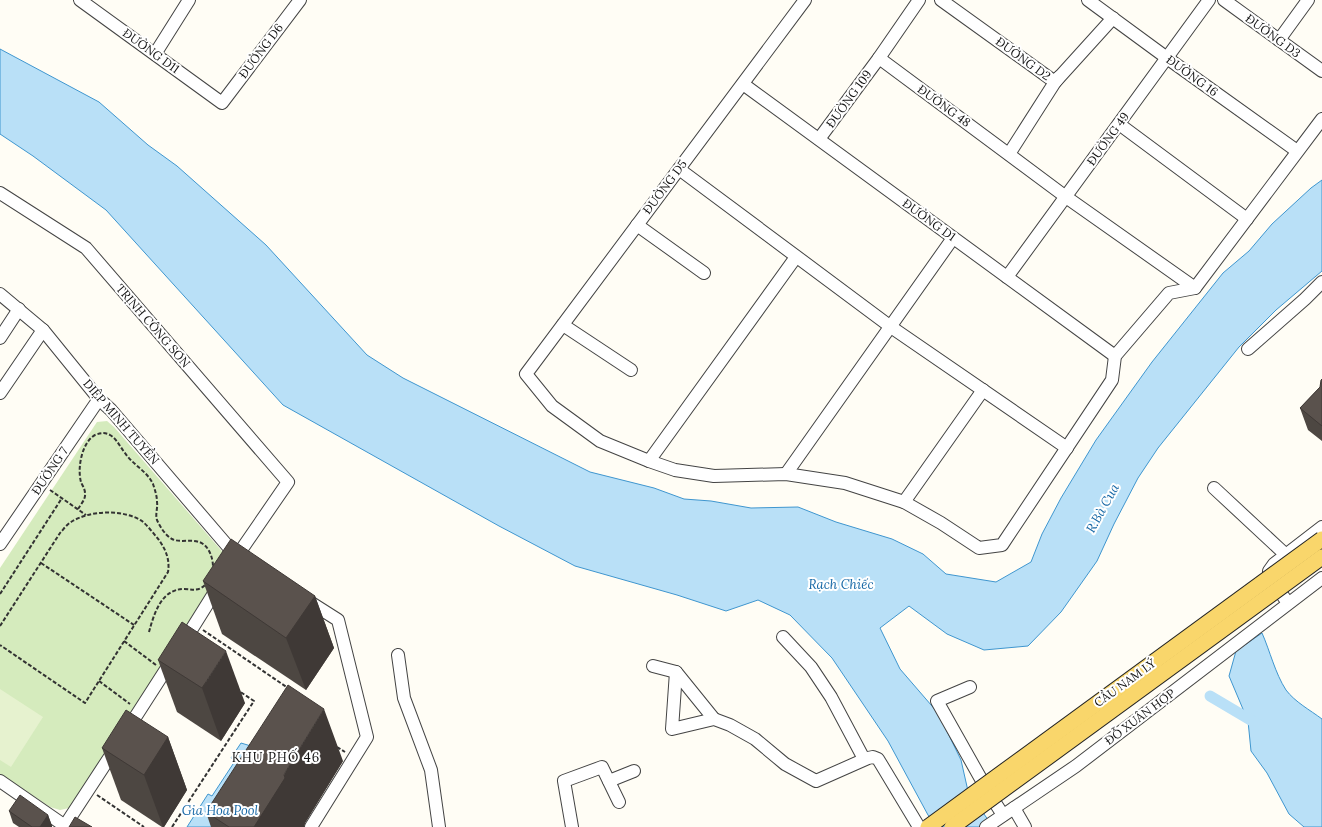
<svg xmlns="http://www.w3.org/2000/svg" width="1322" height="827" font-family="Lora,serif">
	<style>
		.green { fill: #d5ebbd }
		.pitch { fill: #e6f2cf }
		.water { fill: #b9e0f7; stroke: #3f96cf }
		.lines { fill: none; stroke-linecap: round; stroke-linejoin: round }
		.canal { stroke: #b9e0f7; stroke-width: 11 }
		.minor-casing { stroke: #444; stroke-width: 14 }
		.path { stroke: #333; stroke-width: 2; stroke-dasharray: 4 2; stroke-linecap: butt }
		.minor { stroke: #fff; stroke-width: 12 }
		.major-bridge-casing { stroke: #222; stroke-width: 17; stroke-linecap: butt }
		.major-bridge { stroke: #f9d66b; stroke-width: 15 }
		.wall { fill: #4d4742 }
		.shaded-wall { fill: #3f3936 }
		.building { fill: #5a524d; stroke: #3f3936 }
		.labels { text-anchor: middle; stroke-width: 4; stroke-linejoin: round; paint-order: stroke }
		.street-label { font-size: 12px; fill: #111; stroke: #fff }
		.water-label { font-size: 13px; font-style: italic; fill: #1768a6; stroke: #fff }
		.neighbourhood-label { font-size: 13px; letter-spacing: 1px; fill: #111; stroke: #fff }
	</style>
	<rect width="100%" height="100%" fill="#fffdf5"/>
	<path class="green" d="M 107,421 L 114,427 L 227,557 L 224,575 L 69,808 L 60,810 L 50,807 L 0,774 L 0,568 L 97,422 Z"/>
	<path class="pitch" d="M 0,689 L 43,717 L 11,767 L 0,760 Z"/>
	<g class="water">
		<path d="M 0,49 L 99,102 L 148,145 L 177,166 L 266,245 L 367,355 L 403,378 L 590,472 L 654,488 L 684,499 L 711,501 L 751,508 L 798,507 L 836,522 L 892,539 L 923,554 L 946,574 L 996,582 L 1031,562 L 1042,534 L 1061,498 L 1096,440 L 1152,362 L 1223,273 L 1249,251 L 1272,224 L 1311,188 L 1322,180 L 1322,271 L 1276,310 L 1239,347 L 1158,448 L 1138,478 L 1114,524 L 1097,561 L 1061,612 L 1028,646 L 984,650 L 947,634 L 909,606 L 880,628 L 900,669 L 938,713 L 961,760 L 968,791 L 993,827 L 937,827 L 928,815 L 888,741 L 832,658 L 790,615 L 758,600 L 726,611 L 677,595 L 575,566 L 499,526 L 283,405 L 106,210 L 33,156 L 0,134 Z"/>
		<path d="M 1262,633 C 1270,651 1275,673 1286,690 C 1295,702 1310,710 1322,719 L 1322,827 L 1304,827 L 1289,814 L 1267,773 L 1251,751 L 1248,721 L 1229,676 L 1236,651 Z"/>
		<path d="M 241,743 L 251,746 L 231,827 L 187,827 L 208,794 L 212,796 L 235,761 L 231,758 Z"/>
	</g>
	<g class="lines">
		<path class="canal" d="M 1210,696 L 1259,725"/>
		<g class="minor-casing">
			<g id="minor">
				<path d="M 80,0 L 222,103 L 300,0"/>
				<path d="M 805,0 L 526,374 L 552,406 L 600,441 L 649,461 L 675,470 L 714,476 L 786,474 L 845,483 L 904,502 L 941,523 L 979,548 L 1002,545 L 1112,380 L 1115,356 L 1169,293 L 1195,288 L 1322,119"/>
				<path d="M 919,0 L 879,58 L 1066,197 L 1195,288"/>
				<path d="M 941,0 L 1055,82 L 1113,18"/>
				<path d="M 1088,0 L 1167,58 L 1297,151"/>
				<path d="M 1224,0 L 1322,71"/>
				<path d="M 1279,40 L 1308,0"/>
				<path d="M 155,54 L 189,0"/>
				<path d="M 743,84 L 1115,356"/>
				<path d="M 1119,124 L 1247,219"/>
				<path d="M 819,139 L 879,58"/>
				<path d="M 1009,154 L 1055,82 L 1059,77"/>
				<path d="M 679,169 L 891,327 L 1067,448"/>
				<path d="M 0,193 L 86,248 L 288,482 L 235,559"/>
				<path d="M 637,225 L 704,273"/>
				<path d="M 1007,277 L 1209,0"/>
				<path d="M 0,294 L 43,330 L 99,399 L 111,410 L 237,557"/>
				<path d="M 563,325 L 631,370"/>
				<path d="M 0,338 L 19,309"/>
				<path d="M 1248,349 L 1305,299 L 1322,282"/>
				<path d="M 0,393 L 43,330"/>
				<path d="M 649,461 L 796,257"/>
				<path d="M 786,474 L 953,238"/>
				<path d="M 1214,488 L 1286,555"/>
				<path d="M 904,502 L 983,390"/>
				<path d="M 0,544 L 99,399"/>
				<path d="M 305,599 L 338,620 L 367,737 L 311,827"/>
				<path d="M 1288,603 L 1270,578 L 1269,571 L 1274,564 L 1322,527"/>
				<path d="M 783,637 L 811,667 L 831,697 L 864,759"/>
				<path d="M 183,643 L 218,587"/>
				<path d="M 398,655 L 404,698 L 431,770 L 439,827"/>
				<path d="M 653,666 L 676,672 L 714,719"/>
				<path d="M 676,672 L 672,729 L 714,719 L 730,725 L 755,739 L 785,764 L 816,781 L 868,758 L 873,757 L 878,759 L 919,827"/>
				<path d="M 970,687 L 937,701 L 990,795 L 1003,815"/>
				<path d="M 127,730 L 172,660"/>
				<path d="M 0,781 L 65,826"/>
				<path d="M 609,781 L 634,771"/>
				<path d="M 1014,808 L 1025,827"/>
				<path d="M 64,827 L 115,749"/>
				<path d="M 572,827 L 564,781 L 602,767 L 619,802"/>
				<path d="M 986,827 L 1076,766 L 1322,578"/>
			</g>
		</g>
		<g class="path">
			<path d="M 50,490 L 86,515"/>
			<path d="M 78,509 C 81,504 86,499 85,493 C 85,489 82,485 81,482 C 77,468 82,442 95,435 C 100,433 105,432 110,435 C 117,439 120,447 125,453 C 133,465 147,471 153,484 C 155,490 157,496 157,502 C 158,508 155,514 157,520 C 160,527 166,536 172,539 C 180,543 191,539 199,542 C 209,545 213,558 213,567"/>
			<path d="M 41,563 L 134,625"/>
			<path d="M 0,594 L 62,498"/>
			<path d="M 0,626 L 60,533 C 63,530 67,524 71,522 C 90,510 123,509 142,521 C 148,526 154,534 159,540 C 166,550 170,560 168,572 L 85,703 L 0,645"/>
			<path d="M 203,630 L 288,688"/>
			<path d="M 149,632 C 154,614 161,589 184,589 C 192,589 198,592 205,585"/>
			<path d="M 124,641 L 156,665"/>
			<path d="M 99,681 L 130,704"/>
			<path d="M 337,747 L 345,752"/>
			<path d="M 97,795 L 144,827"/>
			<path d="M 172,827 L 254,701 L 239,691"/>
		</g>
		<use href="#minor" class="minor"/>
		<g class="major-bridge-casing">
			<g id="major-bridge">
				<path d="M 928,827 L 1322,539"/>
				<path d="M 952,827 L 1322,557"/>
			</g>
		</g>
		<use href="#major-bridge" class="major-bridge"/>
	</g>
	<g class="wall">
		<path d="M 1322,379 L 1322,441 L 1308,430 L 1300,408 L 1320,387 Z"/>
		<path d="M 203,581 L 315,596 L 334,648 L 306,690 L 222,634 Z"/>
		<path d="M 158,660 L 245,703 L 221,741 L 177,712 Z"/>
		<path d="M 168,737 L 187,790 L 164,827 L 162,827 L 121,800 L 102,748 Z"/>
		<path d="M 343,761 L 305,823 L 304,827 L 211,827 L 206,812 Z"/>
		<path d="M 9,811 L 48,815 L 52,826 L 52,827 L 19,827 L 13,823 Z"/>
	</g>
	<g class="shaded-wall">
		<path d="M 315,596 L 334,648 L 306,690 L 286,638 Z"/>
		<path d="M 226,651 L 245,703 L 221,741 L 202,688 Z"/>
		<path d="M 324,709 L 343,761 L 305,823 L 304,827 L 254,827 L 284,775 L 286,771 Z"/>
		<path d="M 168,737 L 187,790 L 164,827 L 163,827 L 144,775 Z"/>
		<path d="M 48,815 L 52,826 L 52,827 L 40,827 Z"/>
	</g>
	<g class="building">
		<path d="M 1322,379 L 1322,426 L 1300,408 L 1320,387 L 1321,380 Z"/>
		<path d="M 231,539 L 315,596 L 286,638 L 203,581 Z"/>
		<path d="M 182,622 L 226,651 L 202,688 L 158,660 Z"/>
		<path d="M 288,685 L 324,709 L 286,771 L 284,775 L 285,778 L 254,827 L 229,827 L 206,812 Z"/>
		<path d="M 126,710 L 168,737 L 144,775 L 102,748 Z"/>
		<path d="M 20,795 L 48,815 L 40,827 L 32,827 L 9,811 Z"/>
		<path d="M 75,817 L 92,827 L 69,827 Z"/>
	</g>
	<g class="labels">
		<g class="street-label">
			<text transform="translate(1273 36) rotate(36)" y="4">ĐƯỜNG D3</text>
			<text transform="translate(151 51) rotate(36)" y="4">ĐƯỜNG D11</text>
			<text transform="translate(261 51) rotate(-53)" y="4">ĐƯỜNG D6</text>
			<text transform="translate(1023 59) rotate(36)" y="4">ĐƯỜNG D2</text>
			<text transform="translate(1192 76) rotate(36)" y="4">ĐƯỜNG 16</text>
			<text transform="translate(849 99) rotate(-54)" y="4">ĐƯỜNG 109</text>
			<text transform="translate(944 106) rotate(36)" y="4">ĐƯỜNG 48</text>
			<text transform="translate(1108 139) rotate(-54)" y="4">ĐƯỜNG 49</text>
			<text transform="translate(665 187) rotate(-53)" y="4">ĐƯỜNG D5</text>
			<text transform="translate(929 220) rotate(36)" y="4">ĐƯỜNG D1</text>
			<text transform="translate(153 326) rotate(49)" y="4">TRỊNH CÔNG SƠN</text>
			<text transform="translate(121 422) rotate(49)" y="4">DIỆP MINH TUYỀN</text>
			<text transform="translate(50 471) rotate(-56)" y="4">ĐƯỜNG 7</text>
			<text transform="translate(1125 683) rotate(-36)" y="4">CẦU NAM LÝ</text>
			<text transform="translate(1140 717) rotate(-37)" y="4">ĐỖ XUÂN HỢP</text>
		</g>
		<g class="water-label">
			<text transform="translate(1102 508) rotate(-61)" y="5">R.Bà Cua</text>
			<text x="841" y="589">Rạch Chiếc</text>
			<text x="220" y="815">Gia Hoa Pool</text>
		</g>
		<g class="neighbourhood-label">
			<text x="276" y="762">KHU PHỐ 46</text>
		</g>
	</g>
</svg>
